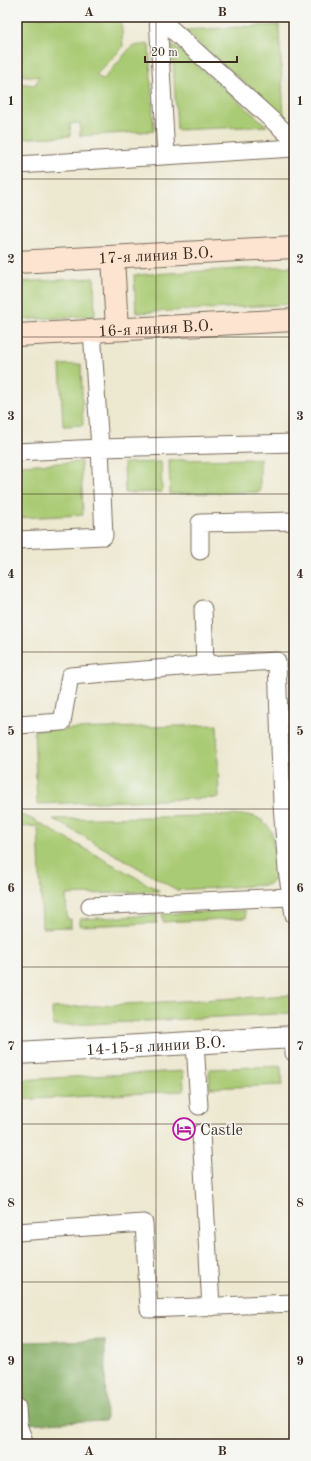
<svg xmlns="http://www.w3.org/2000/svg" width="311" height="1461" font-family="'Old Standard TT',serif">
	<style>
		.green { fill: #aacb74; stroke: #727a49 }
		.forest { fill: #87af66; stroke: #616c42 }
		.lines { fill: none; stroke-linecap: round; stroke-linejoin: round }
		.lane-casing { stroke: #796c5c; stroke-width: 19 }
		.street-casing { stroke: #796c5c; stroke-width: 24 }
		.secondary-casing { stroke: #796c5c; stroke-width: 24 }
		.lane { stroke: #fff; stroke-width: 17 }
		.street { stroke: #fff; stroke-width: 22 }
		.secondary { stroke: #fde4d1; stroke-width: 22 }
		.grid { fill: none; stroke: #3b2a1e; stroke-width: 1; stroke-opacity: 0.55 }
		.labels { text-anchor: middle; stroke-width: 3; stroke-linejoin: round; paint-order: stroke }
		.street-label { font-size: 16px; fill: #3b2a1e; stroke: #f6f6f2 }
		.poi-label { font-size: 16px; fill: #3b2a1e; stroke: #f6f6f2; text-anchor: start }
		.neatline { fill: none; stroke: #3b2a1e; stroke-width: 1.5 }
		.grid-label { font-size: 13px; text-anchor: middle; font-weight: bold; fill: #3b2a1e }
	</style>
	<rect width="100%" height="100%" fill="#f6f6f2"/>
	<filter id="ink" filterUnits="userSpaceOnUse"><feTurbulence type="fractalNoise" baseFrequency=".025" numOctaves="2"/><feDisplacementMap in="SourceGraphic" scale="8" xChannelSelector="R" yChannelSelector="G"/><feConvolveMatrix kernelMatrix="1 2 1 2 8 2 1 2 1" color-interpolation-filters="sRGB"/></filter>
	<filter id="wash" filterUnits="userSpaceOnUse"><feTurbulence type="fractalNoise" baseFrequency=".012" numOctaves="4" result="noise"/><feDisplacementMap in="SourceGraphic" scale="16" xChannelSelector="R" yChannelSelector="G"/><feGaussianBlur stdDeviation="0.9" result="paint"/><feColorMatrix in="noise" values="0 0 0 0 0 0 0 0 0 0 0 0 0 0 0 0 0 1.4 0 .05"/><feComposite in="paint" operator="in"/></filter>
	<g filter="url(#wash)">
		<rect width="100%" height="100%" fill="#ede8d0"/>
		<g class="green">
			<path d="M 17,17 L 121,17 L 123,47 L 96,75 L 103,80 L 132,46 L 149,44 L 154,131 L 80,136 L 80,123 L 70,124 L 71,136 L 17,139 L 17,83 L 35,85 L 39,77 L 17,75 Z"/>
			<path d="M 279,25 L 284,117 L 184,30 Z"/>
			<path d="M 172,44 L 267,126 L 177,130 Z"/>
			<path d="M 294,266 L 294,304 L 136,313 L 134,275 Z"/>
			<path d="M 94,278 L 95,316 L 17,320 L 17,282 Z"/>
			<path d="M 81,364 L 83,425 L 63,426 L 60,365 Z"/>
			<path d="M 260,459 L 260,492 L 170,494 L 169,460 Z"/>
			<path d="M 81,462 L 83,515 L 17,518 L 17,465 Z"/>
			<path d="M 161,462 L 162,492 L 125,493 L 124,463 Z"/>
			<path d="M 217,725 L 219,798 L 37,804 L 34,730 Z"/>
			<path d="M 17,814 L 30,818 L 160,891 L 66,895 L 67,919 L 71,919 L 71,927 L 42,928 L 38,826 L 17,827 Z"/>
			<path d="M 248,815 L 256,817 L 263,821 L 268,826 L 272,833 L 276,874 L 273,881 L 267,885 L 177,890 L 53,819 Z"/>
			<path d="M 245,910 L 246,918 L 163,922 L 162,914 Z"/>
			<path d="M 157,915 L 157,923 L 80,926 L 80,919 Z"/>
			<path d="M 293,995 L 294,1013 L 53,1026 L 52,1008 Z"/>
			<path d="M 281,1066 L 282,1085 L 210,1088 L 209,1069 Z"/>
			<path d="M 183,1071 L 184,1091 L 17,1100 L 17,1080 Z"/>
		</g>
		<path class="forest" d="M 105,1340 L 106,1420 L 25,1424 L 22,1342 Z"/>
	</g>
	<g filter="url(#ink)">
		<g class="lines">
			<g class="lane-casing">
				<g id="lane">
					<path d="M 158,17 L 294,140"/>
					<path d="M 158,17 L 166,155"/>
					<path d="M 17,165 L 294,148"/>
					<path d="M 17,452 L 100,448 L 92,331"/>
					<path d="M 17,540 L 104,536 L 100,448 L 294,443"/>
					<path d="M 200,551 L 200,523 L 294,521"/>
					<path d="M 203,609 L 205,665"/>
					<path d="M 17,725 L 62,722 L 70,676 L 205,665 L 277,661 L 282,804 L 287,870 L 294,915"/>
					<path d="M 90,906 L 290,897"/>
					<path d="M 293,1037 L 294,1053"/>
					<path d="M 195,1043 L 199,1106"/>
					<path d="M 201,1133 L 211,1307"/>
					<path d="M 17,1232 L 144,1223 L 149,1309 L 294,1303"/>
					<path d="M 17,1407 L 18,1425 L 25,1444"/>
				</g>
			</g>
			<g class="street-casing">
				<g id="street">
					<path id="s1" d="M 17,1053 L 294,1037"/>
				</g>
			</g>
			<g class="secondary-casing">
				<g id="secondary">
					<path d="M 113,257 L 117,329"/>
					<path id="s2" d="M 17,262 L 294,247"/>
					<path id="s3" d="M 17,335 L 294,320"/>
				</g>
			</g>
			<use href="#lane" class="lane"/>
			<use href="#street" class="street"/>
			<use href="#secondary" class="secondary"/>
		</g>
	</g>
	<path class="grid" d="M 156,17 L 156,1444M 17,179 L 294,179M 17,337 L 294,337M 17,494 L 294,494M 17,652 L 294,652M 17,809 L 294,809M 17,967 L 294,967M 17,1124 L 294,1124M 17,1282 L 294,1282"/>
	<defs>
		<g id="hotel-ring" transform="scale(1.15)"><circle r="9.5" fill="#f6f6f2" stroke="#b5179e" stroke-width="1.5"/><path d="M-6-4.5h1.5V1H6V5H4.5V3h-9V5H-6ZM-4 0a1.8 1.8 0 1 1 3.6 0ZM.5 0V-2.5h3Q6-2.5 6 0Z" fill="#b5179e"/></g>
	</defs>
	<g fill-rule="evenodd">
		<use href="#hotel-ring" x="184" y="1129"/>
	</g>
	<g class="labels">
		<g class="street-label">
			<text dy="6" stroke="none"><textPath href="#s2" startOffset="139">17-я линия В.О.</textPath></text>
			<text dy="6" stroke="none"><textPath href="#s3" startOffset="139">16-я линия В.О.</textPath></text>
			<text dy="6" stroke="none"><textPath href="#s1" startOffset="139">14-15-я линии В.О.</textPath></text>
		</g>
		<g class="poi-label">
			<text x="200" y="1135">Castle</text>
		</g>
	</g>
	<rect width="311" height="1461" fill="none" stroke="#f6f6f2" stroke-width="44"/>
	<path d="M145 56v6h92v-6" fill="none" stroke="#3b2a1e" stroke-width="2"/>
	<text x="151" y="56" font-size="12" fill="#3b2a1e" stroke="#f6f6f2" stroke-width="3" paint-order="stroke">20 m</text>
	<rect x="22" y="22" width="267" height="1417" class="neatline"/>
	<g class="grid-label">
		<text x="89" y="16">A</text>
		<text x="222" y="16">B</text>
		<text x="11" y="105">1</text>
		<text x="300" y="105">1</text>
		<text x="11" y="263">2</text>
		<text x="300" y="263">2</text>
		<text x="11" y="420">3</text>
		<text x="300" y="420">3</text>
		<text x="11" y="578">4</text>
		<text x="300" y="578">4</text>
		<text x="11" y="735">5</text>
		<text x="300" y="735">5</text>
		<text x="11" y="892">6</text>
		<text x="300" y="892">6</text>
		<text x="11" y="1050">7</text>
		<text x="300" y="1050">7</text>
		<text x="11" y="1207">8</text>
		<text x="300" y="1207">8</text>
		<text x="11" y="1365">9</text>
		<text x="300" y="1365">9</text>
		<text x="89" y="1455">A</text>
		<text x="222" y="1455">B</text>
	</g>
</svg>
